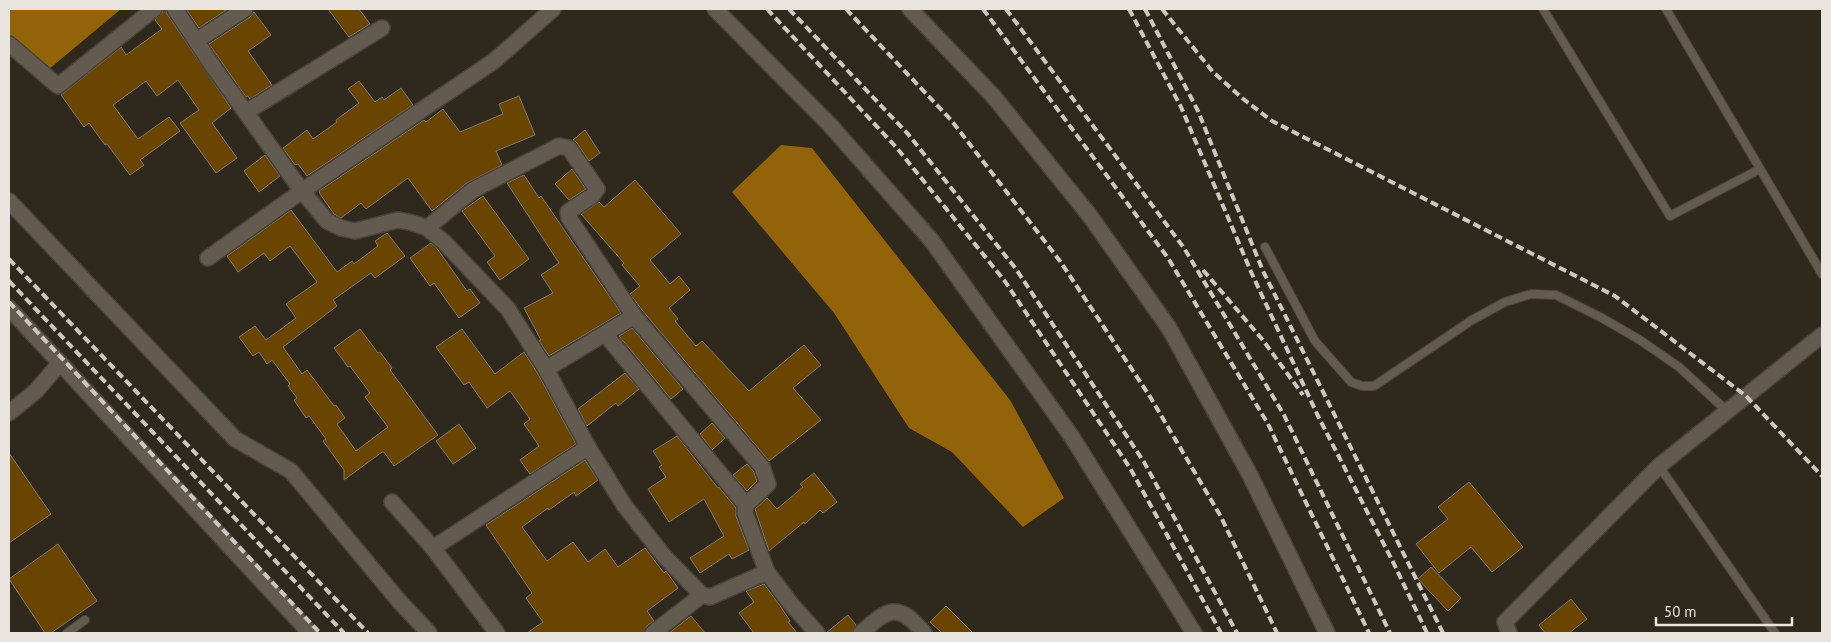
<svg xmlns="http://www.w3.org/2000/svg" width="1831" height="642" font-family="'PT Sans',sans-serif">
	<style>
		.water { fill: #926309 }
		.building { fill: #694501; stroke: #82796d }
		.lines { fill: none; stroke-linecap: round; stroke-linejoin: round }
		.lane-casing { stroke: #49443b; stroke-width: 10 }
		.street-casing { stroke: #49443b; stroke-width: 18 }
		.lane { stroke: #645b50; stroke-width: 8 }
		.street { stroke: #645b50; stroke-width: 15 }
		.rail { stroke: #ccc7c0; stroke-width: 4; stroke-dasharray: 8 4; stroke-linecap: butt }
	</style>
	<rect width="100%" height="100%" fill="#2f281d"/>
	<g class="water">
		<path d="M 9,9 L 121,9 L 48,70 L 9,35 Z"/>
		<path d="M 781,145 L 812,148 L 1010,400 L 1064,498 L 1023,527 L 952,452 L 909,428 L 834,313 L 732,192 Z"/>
	</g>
	<g class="building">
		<path d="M 163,9 L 166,9 L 167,14 L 231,108 L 212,123 L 237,158 L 216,173 L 180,123 L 199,110 L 178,80 L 157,96 L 146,81 L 113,105 L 138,139 L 169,117 L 180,131 L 140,160 L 144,165 L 130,175 L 107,144 L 105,145 L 89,123 L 84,127 L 61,95 L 121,47 L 126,55 L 162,29 L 155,20 L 162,13 Z"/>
		<path d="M 186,9 L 228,9 L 199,28 Z"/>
		<path d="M 328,9 L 359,9 L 370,24 L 349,37 Z"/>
		<path d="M 254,12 L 271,35 L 248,51 L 272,85 L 250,99 L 248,96 L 246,97 L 209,44 L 250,17 Z"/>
		<path d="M 359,81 L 375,102 L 382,97 L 384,100 L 401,88 L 413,105 L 307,176 L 298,164 L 295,165 L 283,148 L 307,130 L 313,139 L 337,122 L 336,120 L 359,103 L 348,89 Z"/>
		<path d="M 519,96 L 535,135 L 496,151 L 502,165 L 467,183 L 432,211 L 408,178 L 366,209 L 361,203 L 341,218 L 334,214 L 320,194 L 319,191 L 424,120 L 426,122 L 443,109 L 460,132 L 503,114 L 499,104 Z"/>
		<path d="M 585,130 L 600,153 L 589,161 L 577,143 L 573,140 Z"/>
		<path d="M 265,155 L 280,176 L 259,192 L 244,171 Z"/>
		<path d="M 572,169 L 586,189 L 569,200 L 555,184 Z"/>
		<path d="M 524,175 L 539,198 L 541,196 L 621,313 L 549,356 L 539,341 L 541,340 L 524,308 L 553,293 L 541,275 L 559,263 L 507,183 Z"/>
		<path d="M 635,180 L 681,234 L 650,260 L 670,284 L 679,276 L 690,290 L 669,308 L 678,319 L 675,321 L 696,346 L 702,341 L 749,391 L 804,345 L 821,365 L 793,388 L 821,420 L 769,461 L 642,310 L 630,294 L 640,286 L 622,265 L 624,263 L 581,214 L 599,202 L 604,207 Z"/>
		<path d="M 483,196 L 529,259 L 500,280 L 487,262 L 495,256 L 462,211 Z"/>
		<path d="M 291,210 L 337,272 L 352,261 L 354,264 L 378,246 L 375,241 L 387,233 L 405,256 L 375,278 L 371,273 L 333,300 L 337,306 L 283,347 L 302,374 L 307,370 L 334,406 L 336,405 L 345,418 L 337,424 L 356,451 L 388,427 L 365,397 L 370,393 L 350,366 L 348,367 L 334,348 L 360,329 L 378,353 L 380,352 L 392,368 L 390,370 L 438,435 L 394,466 L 384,452 L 382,452 L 344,480 L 344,470 L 323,441 L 326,439 L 309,416 L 306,418 L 294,400 L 297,398 L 288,386 L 290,384 L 272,360 L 267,364 L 259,352 L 253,356 L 239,337 L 255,326 L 266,340 L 296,318 L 286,304 L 317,282 L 290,246 L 270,261 L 264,253 L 238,272 L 227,256 Z"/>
		<path d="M 431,243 L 436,247 L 467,291 L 470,289 L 480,303 L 459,318 L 434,283 L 430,286 L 410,258 Z"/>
		<path d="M 632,328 L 683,389 L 671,399 L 619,336 Z"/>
		<path d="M 462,329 L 495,374 L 524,352 L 538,374 L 576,444 L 530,474 L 520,460 L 539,446 L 524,424 L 530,419 L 510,391 L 487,408 L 469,382 L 464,385 L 436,347 Z"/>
		<path d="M 625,373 L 639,389 L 618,406 L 616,403 L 587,426 L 578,409 Z"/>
		<path d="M 712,423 L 725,438 L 712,450 L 700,434 Z"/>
		<path d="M 459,424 L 476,448 L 453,464 L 436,441 Z"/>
		<path d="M 677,436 L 718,488 L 719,487 L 736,508 L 736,516 L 749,550 L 732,559 L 729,554 L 700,573 L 690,558 L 724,536 L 704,499 L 669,522 L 648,489 L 666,477 L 659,467 L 662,465 L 653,451 Z"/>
		<path d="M 9,453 L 51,514 L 9,543 Z"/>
		<path d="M 585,460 L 598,480 L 576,496 L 574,492 L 549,510 L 548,508 L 522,527 L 547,561 L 573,542 L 588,562 L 605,549 L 618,567 L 645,548 L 664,573 L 666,571 L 678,588 L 647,611 L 654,621 L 647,626 L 644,633 L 527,633 L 543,622 L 526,598 L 532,593 L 486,525 Z"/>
		<path d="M 747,464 L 754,472 L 757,481 L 747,491 L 733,475 Z"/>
		<path d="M 814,473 L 837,502 L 823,513 L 820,510 L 805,524 L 804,522 L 769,551 L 755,509 L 767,498 L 777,509 L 803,487 L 800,484 Z"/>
		<path d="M 1469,482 L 1523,547 L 1492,572 L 1471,547 L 1439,573 L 1416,544 L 1448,519 L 1438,507 Z"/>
		<path d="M 58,544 L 97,601 L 51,633 L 45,633 L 9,579 Z"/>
		<path d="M 1431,567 L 1461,598 L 1448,611 L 1418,579 Z"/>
		<path d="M 764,584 L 781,607 L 790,621 L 788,622 L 797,633 L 754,633 L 739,613 L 754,602 L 746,591 Z"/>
		<path d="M 1571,599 L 1587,619 L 1569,633 L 1545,633 L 1539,625 Z"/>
		<path d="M 946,606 L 973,633 L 942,633 L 930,622 Z"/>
		<path d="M 848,615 L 856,625 L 852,633 L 826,633 Z"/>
		<path d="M 691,616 L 705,633 L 669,633 Z"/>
	</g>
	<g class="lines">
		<g class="lane-casing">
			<g id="lane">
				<path d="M 1543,9 L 1670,216 L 1760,169"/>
				<path d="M 1666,9 L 1822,274"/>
				<path d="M 1265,247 L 1315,341 L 1351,382 L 1362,386 L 1374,386 L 1472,320 L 1505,302 L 1531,294 L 1556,295 L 1602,318 L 1640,340 L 1679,367 L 1727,411"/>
				<path d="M 1659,466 L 1775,633"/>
				<path d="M 67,633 L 85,620"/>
			</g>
		</g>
		<g class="street-casing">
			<g id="street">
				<path d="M 175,9 L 214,68 L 302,191 L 327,221 L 341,228 L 355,231 L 398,220 L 413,223 L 427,228 L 444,242 L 508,309 L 546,369 L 588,447 L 624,505 L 663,555 L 702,595 L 710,597 L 767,572 L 791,604 L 817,633"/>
				<path d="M 715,9 L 830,125 L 932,241 L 1072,437 L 1194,633"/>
				<path d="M 910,9 L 994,97 L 1090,216 L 1169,328 L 1250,475 L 1327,633"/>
				<path d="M 196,41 L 245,9"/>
				<path d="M 9,44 L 58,86 L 154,9"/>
				<path d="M 246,112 L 382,28"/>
				<path d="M 9,201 L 235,439 L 291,471 L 399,601 L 429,633"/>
				<path d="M 427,228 L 473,190 L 559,146 L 569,148 L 597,189 L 592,196 L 568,212 L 569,218 L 634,316"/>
				<path d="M 208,258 L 302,191 L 494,61 L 553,9"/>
				<path d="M 9,308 L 310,633"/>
				<path d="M 605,334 L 746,505"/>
				<path d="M 546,369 L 634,316 L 762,467 L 768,484 L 746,505 L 745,513 L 767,572"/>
				<path d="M 9,413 L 36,391 L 60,363"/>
				<path d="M 392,502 L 433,548 L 588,447"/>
				<path d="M 433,548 L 497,633"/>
				<path d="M 653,633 L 702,595"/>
				<path d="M 861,633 C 888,609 898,601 924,633"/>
				<path d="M 1509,633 L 1505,622 L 1659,466 L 1822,335"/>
			</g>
		</g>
		<use href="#lane" class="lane"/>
		<use href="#street" class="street"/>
		<g class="rail">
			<path d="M 767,9 L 896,147 L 1004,280 L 1130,468 L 1221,633"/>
			<path d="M 789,9 L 908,134 L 1016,269 L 1144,462 L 1237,633"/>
			<path d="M 846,9 L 951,120 L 1060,261 L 1149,395 L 1220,515 L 1277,633"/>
			<path d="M 983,9 L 1168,258 L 1268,424 L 1369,633"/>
			<path d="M 1006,9 L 1184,248 L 1284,415 L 1390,633"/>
			<path d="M 1129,9 L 1181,107 L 1252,274 L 1318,416 L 1394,564 L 1427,633"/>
			<path d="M 1145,9 L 1198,111 L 1263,271 L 1443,633"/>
			<path d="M 1162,9 L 1213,72 L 1242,98 L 1272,121 L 1615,296 L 1746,396 L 1822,476"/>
			<path d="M 9,259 L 368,633"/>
			<path d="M 1203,270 L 1262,339 L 1303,395"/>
			<path d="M 9,281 L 344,633"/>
			<path d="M 9,302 L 320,633"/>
		</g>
	</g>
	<rect width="1831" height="642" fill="none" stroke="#e9e4de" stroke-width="20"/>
	<path d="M1656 617v8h136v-8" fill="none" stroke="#e9e4de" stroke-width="2.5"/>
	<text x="1664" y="617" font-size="15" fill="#e9e4de" stroke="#2f281d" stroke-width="4" paint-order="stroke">50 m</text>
</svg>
